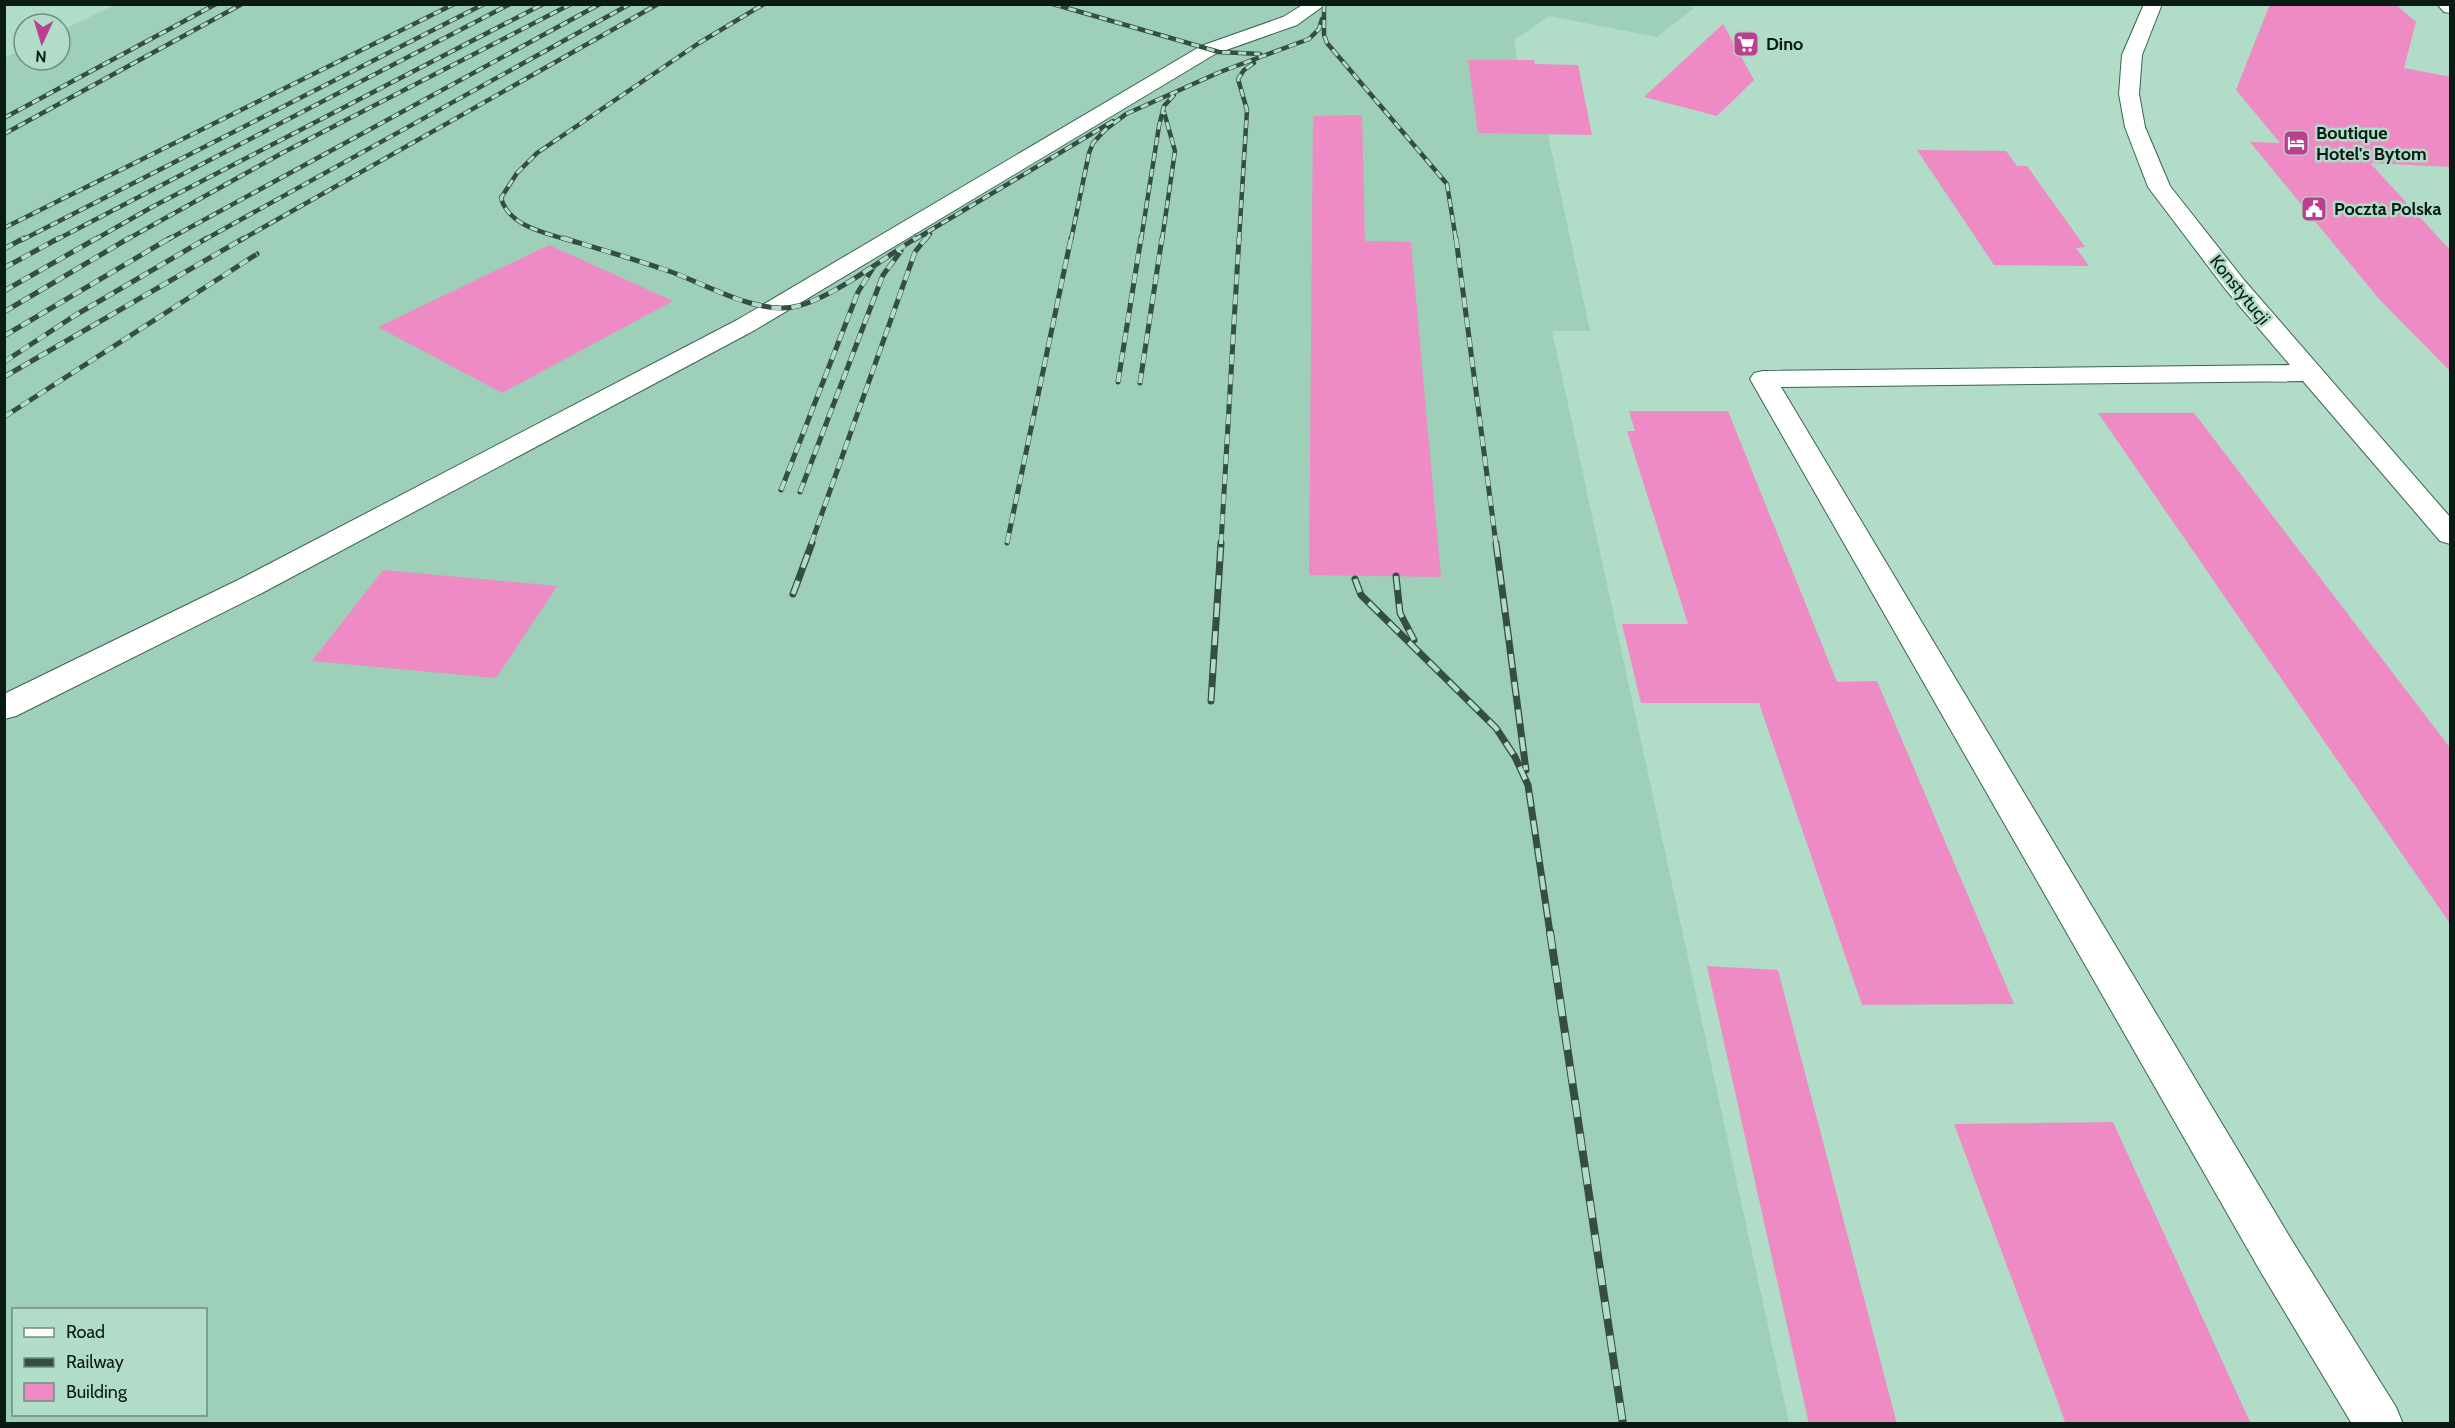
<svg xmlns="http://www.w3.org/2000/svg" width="2455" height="1428" font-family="Cabin,sans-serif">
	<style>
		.built { fill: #9dcfb9; fill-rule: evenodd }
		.building { fill: #ee8bc4 }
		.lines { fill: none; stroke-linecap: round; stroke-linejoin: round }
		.minor-casing { stroke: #3b6352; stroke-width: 2 }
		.minor { fill: #fff; fill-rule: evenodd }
		.rail-far3-casing { stroke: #354d43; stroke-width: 4.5 }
		.rail-far2-casing { stroke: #354d43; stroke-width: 5 }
		.rail-far1-casing { stroke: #354d43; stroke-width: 7 }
		.rail-casing { stroke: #354d43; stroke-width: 8 }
		.rail-far3 { stroke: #b0dcc8; stroke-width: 3; stroke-dasharray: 8; stroke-linecap: butt }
		.rail-far2 { stroke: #b0dcc8; stroke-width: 4; stroke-dasharray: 10; stroke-linecap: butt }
		.rail-far1 { stroke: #b0dcc8; stroke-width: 4.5; stroke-dasharray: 14; stroke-linecap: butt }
		.rail { stroke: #b0dcc8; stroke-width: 6; stroke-dasharray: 17; stroke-linecap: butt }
		.labels { text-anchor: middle; stroke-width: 5; stroke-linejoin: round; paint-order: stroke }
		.far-poi-label { font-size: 18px; font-weight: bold; fill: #0a1b14; stroke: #b0dcc8; text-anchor: start }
		.far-street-label { font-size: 18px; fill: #0a1b14; stroke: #b0dcc8 }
	</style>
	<rect width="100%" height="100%" fill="#b0dcc8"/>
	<path class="built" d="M 117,4 L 1681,4 L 1694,8 L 1657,37 L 1549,16 L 1514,40 L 1517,60 L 1534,60 L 1548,135 L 1590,331 L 1552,331 L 1789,1423 L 5,1424 L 5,58 L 24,48 L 24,60 L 60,60 L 60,31 ZM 14,1310 L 206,1310 L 206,1414 L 14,1414 Z"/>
	<g class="building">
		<path d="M 2270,4 L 2395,4 L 2416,22 L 2404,68 L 2451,77 L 2451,167 L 2370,163 L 2451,251 L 2451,372 L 2379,299 L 2250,142 L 2280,143 L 2236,90 Z"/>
		<path d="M 1723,24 L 1754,80 L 1717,116 L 1644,97 Z"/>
		<path d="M 1468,60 L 1534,60 L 1535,64 L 1578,65 L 1592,135 L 1478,133 Z"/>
		<path d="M 1362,115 L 1365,241 L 1411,242 L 1441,577 L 1309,575 L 1313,116 Z"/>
		<path d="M 1917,150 L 2006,151 L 2017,166 L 2027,166 L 2085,247 L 2076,248 L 2089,266 L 1994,265 Z"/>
		<path d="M 549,245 L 673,301 L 502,393 L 378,327 Z"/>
		<path d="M 1629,411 L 1728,411 L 1837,682 L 1877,681 L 2014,1004 L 1862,1005 L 1759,703 L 1641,703 L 1622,624 L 1688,624 L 1627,431 L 1635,431 Z"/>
		<path d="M 2098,413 L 2194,413 L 2451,749 L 2451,925 Z"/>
		<path d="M 383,570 L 557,586 L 496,678 L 312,661 Z"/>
		<path d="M 1707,966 L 1778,970 L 1897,1424 L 1809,1424 Z"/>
		<path d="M 2113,1122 L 2251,1424 L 2066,1424 L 1954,1124 Z"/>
	</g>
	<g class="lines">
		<g class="minor-casing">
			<g id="minor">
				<path d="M 1304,4 L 1326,4 L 1297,25 L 1215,54 L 755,330 L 262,593 L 16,716 L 4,719 L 4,694 L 240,579 L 737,320 L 1201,46 L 1283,17 Z"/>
				<path d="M 2144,4 L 2162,4 L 2142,55 L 2139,94 L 2145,127 L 2170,186 L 2244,280 L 2450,517 L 2450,544 L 2440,541 L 2303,381 L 1781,387 L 2291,1239 L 2396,1407 L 2403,1424 L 2352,1424 L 2259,1269 L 1750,379 L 1754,373 L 1763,371 L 2290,365 L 2226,290 L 2148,187 L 2125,127 L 2119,94 L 2122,55 Z"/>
				<path d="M 2437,4 L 2450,4 L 2450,13 L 2444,12 Z"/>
			</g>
		</g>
		<use href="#minor" class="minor"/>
		<g class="rail-far3-casing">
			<g id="rail-far3">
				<path d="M 1053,4 L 1219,52 L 1260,54"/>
				<path d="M 1324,4 L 1324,35 L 1327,43 L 1447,184 L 1456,240"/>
				<path d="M 4,118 L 216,4"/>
				<path d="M 4,134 L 242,4"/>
				<path d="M 4,228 L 454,4"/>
				<path d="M 22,240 L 484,4"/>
				<path d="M 56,240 L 510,4"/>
				<path d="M 94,240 L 152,207 L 543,4"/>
				<path d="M 126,240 L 284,152 L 571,4"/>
				<path d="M 167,240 L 600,4"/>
				<path d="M 204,240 L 630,4"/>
				<path d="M 241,240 L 658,4"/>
				<path d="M 568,240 C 543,232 509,226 501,198 L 517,173 L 537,153 L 699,43 L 764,4"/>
				<path d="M 914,240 L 1113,121"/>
				<path d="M 925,240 L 930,234"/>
				<path d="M 1071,240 L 1089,153 L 1093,143 L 1105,130 L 1126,114 L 1220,72 L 1309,39 L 1319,29 L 1322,19"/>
				<path d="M 1141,240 L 1159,126 L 1164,106 L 1174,95"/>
				<path d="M 1162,240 L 1175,151 L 1164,112"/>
				<path d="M 1239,240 L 1247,110 L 1238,79 L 1244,70 L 1254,63"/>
			</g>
		</g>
		<g class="rail-far2-casing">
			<g id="rail-far2">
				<path d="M 563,238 C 596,248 630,258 663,269 C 701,281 758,317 798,306 C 833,297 884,258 916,238"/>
				<path d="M 1456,238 L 1496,544"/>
				<path d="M 4,249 L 24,238"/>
				<path d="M 4,268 L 59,238"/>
				<path d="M 4,291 L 97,238"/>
				<path d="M 4,312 L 129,238"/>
				<path d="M 4,336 L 170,238"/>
				<path d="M 4,362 L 74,316 L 207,238"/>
				<path d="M 4,377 L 244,238"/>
				<path d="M 1118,382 L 1141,238"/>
				<path d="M 1140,383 L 1162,238"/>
				<path d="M 4,417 L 257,254"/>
				<path d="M 781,490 L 858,292 L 873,268"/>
				<path d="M 800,492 L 883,275 L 901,251"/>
				<path d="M 1007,543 L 1071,238"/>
				<path d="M 811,544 L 915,252 L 926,238"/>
				<path d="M 1221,544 L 1239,238"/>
			</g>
		</g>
		<g class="rail-far1-casing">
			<g id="rail-far1">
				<path d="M 1496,543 L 1526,770"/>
				<path d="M 1396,576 L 1400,613 L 1414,640"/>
				<path d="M 1355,579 L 1361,595 L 1496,728 L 1515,757 L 1528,785 L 1550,933"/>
				<path d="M 793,594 L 812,543"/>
				<path d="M 1211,701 L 1221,543"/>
			</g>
		</g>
		<g class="rail-casing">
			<path id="rail" d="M 1550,932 L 1623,1424"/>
		</g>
		<use href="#rail-far3" class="rail-far3"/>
		<use href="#rail-far2" class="rail-far2"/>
		<use href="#rail-far1" class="rail-far1"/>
		<use href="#rail" class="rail"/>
	</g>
	<defs>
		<g id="supermarket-square" transform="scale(1.35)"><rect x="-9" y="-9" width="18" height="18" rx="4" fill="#bc3f8d" stroke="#b0dcc8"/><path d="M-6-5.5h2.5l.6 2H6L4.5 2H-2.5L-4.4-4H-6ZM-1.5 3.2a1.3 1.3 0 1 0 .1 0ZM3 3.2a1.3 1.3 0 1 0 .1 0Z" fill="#fff"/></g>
		<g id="hotel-square" transform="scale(1.35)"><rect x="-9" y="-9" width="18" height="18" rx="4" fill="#bc3f8d" stroke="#b0dcc8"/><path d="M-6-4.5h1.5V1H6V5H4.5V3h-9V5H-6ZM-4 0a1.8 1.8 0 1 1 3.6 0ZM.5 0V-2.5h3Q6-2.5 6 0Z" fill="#fff"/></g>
		<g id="civic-square" transform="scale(1.35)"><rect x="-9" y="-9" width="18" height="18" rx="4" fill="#bc3f8d" stroke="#b0dcc8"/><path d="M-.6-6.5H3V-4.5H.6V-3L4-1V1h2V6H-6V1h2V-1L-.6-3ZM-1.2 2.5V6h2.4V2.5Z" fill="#fff"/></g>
	</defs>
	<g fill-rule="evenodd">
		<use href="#supermarket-square" x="1746" y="44"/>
		<use href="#hotel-square" x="2296" y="143"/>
		<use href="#civic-square" x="2314" y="209"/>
	</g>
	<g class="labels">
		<g class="far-poi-label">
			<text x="1766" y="50">Dino</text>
			<text x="2316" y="139">Boutique<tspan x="2316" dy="21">Hotel's Bytom</tspan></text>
			<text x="2334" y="215">Poczta Polska</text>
		</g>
		<g class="far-street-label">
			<text transform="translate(2240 290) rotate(51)" y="6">Konstytucji</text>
		</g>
	</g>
	<rect width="2455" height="1428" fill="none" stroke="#0a1b14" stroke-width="12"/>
	<rect x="12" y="1308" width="195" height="108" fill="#b0dcc8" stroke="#6e8f80" stroke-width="1.5"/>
	<rect x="24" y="1328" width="30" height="9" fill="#ffffff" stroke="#6e8f80" stroke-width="1.5"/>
	<text x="66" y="1338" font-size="18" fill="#0a1b14">Road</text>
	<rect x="24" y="1358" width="30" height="9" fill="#354d43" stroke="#6e8f80" stroke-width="1.5"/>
	<text x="66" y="1368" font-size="18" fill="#0a1b14">Railway</text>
	<rect x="24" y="1383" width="30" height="18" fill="#ee8bc4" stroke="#6e8f80" stroke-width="1.5"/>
	<text x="66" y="1398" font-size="18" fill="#0a1b14">Building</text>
	<g transform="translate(42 42) rotate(184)"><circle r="28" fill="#b0dcc8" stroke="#6e8f80" stroke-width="1.5"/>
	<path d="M0-4.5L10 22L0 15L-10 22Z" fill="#bc3f8d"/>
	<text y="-9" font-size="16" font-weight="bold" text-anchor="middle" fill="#0a1b14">N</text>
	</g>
</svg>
